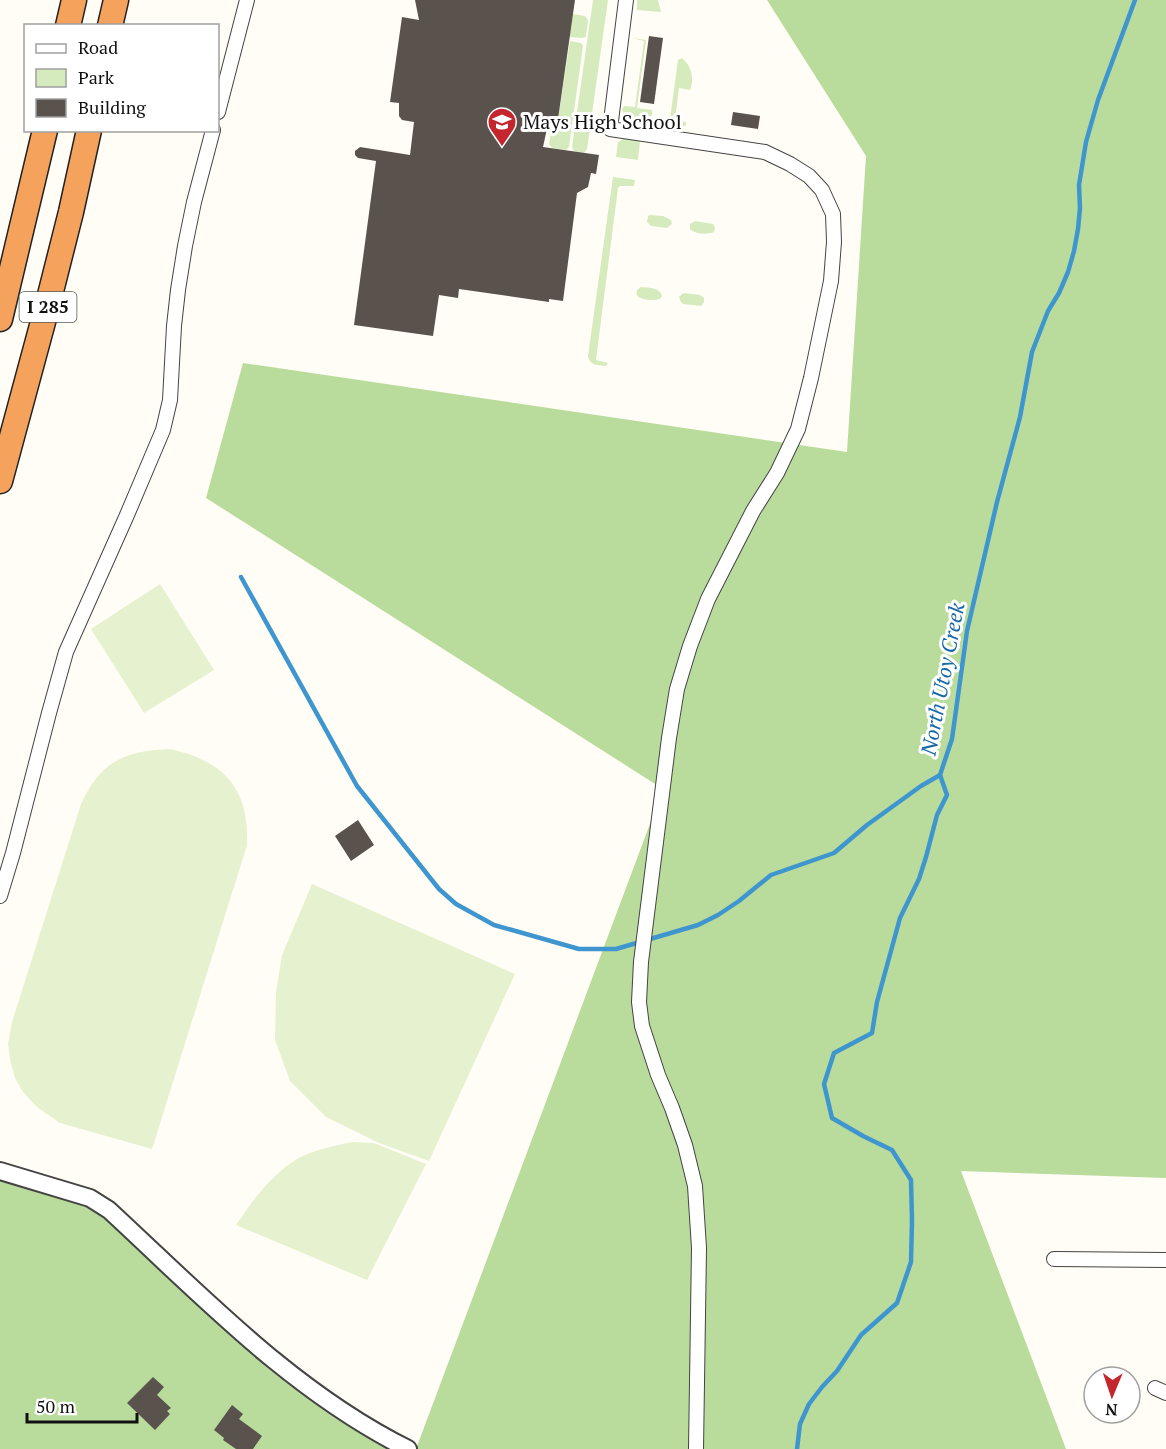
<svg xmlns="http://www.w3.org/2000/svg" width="1166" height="1449" font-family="'PT Serif',serif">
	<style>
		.green { fill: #d5ebbd }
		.forest { fill: #b9dc9c }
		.pitch { fill: #e6f2cf }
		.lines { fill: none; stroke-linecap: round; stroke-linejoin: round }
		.stream { stroke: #3f96cf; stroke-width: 4.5 }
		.building { fill: #5a524d }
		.minor-casing { stroke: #444; stroke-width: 16 }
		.tertiary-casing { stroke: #444; stroke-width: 20 }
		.motorway-casing { stroke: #222; stroke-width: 27 }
		.minor { stroke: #fff; stroke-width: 14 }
		.tertiary { stroke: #fff; stroke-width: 16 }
		.motorway { stroke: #f5a25d; stroke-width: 24 }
		.labels { text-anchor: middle; stroke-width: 6; stroke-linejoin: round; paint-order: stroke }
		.shield { fill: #fff; stroke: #585858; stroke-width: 1.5 }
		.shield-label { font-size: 18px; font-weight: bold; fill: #111 }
		.poi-label { font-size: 20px; fill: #111; stroke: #fff; text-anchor: start }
		.water-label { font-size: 21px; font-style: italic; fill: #1768a6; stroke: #fff }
	</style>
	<rect width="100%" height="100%" fill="#fffdf5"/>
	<g class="green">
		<path d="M 593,0 L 608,0 L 587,149 L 584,153 L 574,151 L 572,147 Z"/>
		<path d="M 637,0 L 658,0 L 661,12 L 637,10 Z"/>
		<path d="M 573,14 L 585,16 L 588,20 L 586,37 L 582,38 L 569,37 Z"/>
		<path d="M 632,38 L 646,40 L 637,108 L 652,110 L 652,115 L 646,121 L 627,117 L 624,115 L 622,109 L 624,106 L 635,107 L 644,41 Z"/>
		<path d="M 570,41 L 581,43 L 583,46 L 569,147 L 566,150 L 552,148 L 549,144 L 552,125 L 557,125 Z"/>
		<path d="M 682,58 C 691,65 695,79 690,90 L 679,88 L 675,120 L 686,122 L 686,125 L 681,128 L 672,125 L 670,119 L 678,60 Z"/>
		<path d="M 625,138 L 640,141 L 638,160 L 616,157 L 618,142 Z"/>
		<path d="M 613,177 L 635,180 L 634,186 L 620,186 L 618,188 L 596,360 L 608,363 L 606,366 C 598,365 590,366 588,356 Z"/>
		<path d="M 650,215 L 663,216 L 671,220 L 672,224 L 667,228 L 651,226 L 647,222 L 648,216 Z"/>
		<path d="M 695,221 L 713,224 L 715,228 L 714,232 C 707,235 694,234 690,229 L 690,224 Z"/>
		<path d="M 641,287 C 649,288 660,287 662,296 C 661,297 660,299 659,299 C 655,301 639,300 637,295 C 636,293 637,292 637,290 Z"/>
		<path d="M 685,293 L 700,295 L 704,298 L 704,302 L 701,306 L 683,304 L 681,302 L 679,297 L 682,294 Z"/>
	</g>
	<g class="forest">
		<path d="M 767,0 L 1166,0 L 1166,1178 L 961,1171 L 1066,1449 L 416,1449 L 663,789 L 206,498 L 243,363 L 847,452 L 866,156 Z"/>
		<path d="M 0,1170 L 97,1192 L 173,1270 L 281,1372 L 413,1449 L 0,1449 Z"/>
	</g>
	<g class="pitch">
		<path d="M 160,584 L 214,670 L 144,713 L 91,629 Z"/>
		<path d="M 170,749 C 224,761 249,788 247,845 L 152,1149 L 60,1123 L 37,1107 L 23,1092 L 15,1078 L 10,1060 L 8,1044 L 12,1022 L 81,804 C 101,761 124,751 170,749 Z"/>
		<path d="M 312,884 L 515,974 L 429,1161 L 379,1143 L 326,1117 L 290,1081 L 275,1040 L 276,992 L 282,955 Z"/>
		<path d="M 352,1142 L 374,1143 L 426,1164 L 367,1280 L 236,1225 C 253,1200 271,1175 297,1159 C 313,1150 334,1146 352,1142 Z"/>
	</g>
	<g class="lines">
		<g class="stream">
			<path d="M 241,577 L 357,786 L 439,889 L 456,904 L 494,925 L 579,949 L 616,949 L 698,925 L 718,915 L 739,901 L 771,875 L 834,853 L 867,825 L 921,786 L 940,775"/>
			<path d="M 797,1449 L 800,1424 L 809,1404 L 822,1387 L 837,1371 L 861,1335 L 897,1303 L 911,1262 L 912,1221 L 911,1180 L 892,1150 L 863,1136 L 832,1118 L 824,1084 L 834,1053 L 872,1033 L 877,1002 L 900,918 L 919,879 L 926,857 L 937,815 L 947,795 L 940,775 L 952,739 L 967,631 L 997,502 L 1020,417 L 1032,352 L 1048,311 L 1059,293 L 1068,272 L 1074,251 L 1078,229 L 1080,208 L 1079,185 L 1086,142 L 1098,100 L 1135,0"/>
		</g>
	</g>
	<g class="building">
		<path d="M 415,0 L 575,0 L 557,126 L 548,124 L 543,147 L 599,155 L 596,174 L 591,173 L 588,187 L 577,193 L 563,301 L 549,299 L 549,302 L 459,289 L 458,298 L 439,295 L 433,336 L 354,325 L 376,161 L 358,158 L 355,155 L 355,151 L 360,147 L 410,155 L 414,122 L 402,120 L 399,116 L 399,103 L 390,102 L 402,17 L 419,20 Z"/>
		<path d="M 649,36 L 663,38 L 654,104 L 640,102 Z"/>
		<path d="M 733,112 L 760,116 L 758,129 L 731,125 Z"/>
		<path d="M 358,820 L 374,845 L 351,861 L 335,836 Z"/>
		<path d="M 153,1377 L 164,1387 L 157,1395 L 171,1408 L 167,1411 L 170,1414 L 155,1430 L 127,1403 Z"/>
		<path d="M 232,1405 L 243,1414 L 239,1419 L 262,1436 L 253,1449 L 236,1449 L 223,1440 L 224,1438 L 214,1430 Z"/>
	</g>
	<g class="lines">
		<g class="minor-casing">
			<g id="minor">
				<path d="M 626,0 L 610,129 L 765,152 L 790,164 L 809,176 L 822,190 L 833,214 L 834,242 L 831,281 L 811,378 L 798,429 L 777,473 L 753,511 L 708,599 L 690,646 L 677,689 L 669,738 L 641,962 L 639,1002 L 642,1026 L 658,1075 L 672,1108 L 685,1145 L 695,1186 L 699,1248 L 696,1449"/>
				<path d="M 218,112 L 247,0"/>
				<path d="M 0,896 L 13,853 L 49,713 L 66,652 L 127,515 L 163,430 L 170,400 L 174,326 L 178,290 L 185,246 L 194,202 L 213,130"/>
				<path d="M 1054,1259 L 1166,1260"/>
				<path d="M 1155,1388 L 1166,1393"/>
			</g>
		</g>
		<g class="tertiary-casing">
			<path id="tertiary" d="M 0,1171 L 90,1198 L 109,1210 C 202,1296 293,1392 408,1449"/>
		</g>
		<g class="motorway-casing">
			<g id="motorway">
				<path d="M 68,26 L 74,0"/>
				<path d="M 110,26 L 116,0"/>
				<path d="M 0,319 L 45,130"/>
				<path d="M 0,481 L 47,307 L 71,212 L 89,130"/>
			</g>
		</g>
		<use href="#minor" class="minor"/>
		<use href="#tertiary" class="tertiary"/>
		<use href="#motorway" class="motorway"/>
	</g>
	<defs>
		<g id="school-pin" transform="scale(1.5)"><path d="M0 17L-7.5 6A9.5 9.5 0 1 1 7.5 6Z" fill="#c4262e" stroke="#fff"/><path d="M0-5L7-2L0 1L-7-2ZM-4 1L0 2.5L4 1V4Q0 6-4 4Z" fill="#fff"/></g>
	</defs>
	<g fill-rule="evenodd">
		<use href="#school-pin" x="502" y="122"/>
	</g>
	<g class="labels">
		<rect class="shield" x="19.5" y="292" width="57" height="30" rx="4.5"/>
		<g class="shield-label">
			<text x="48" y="313">I 285</text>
		</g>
		<g class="poi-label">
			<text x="523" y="129">Mays High School</text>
		</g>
		<g class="water-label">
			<text transform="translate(943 679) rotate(-79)" y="7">North Utoy Creek</text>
		</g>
	</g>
	<rect x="24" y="24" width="195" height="108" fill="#ffffff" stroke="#a0a0a0" stroke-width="1.5"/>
	<rect x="36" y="44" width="30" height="9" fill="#ffffff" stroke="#a0a0a0" stroke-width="1.5"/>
	<text x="78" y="54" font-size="18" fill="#111111">Road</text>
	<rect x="36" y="69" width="30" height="18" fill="#d5ebbd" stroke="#a0a0a0" stroke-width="1.5"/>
	<text x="78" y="84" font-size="18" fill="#111111">Park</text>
	<rect x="36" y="99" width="30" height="18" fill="#5a524d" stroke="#a0a0a0" stroke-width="1.5"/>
	<text x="78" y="114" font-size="18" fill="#111111">Building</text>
	<g transform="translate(1112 1395) rotate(182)"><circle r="28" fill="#ffffff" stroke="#a0a0a0" stroke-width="1.5"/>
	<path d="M0-4.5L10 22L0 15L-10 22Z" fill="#c4262e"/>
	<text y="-9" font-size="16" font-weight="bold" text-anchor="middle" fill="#111111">N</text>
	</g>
	<path d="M27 1413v9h110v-9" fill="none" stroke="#111111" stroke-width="3"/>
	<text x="36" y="1413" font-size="18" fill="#111111" stroke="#ffffff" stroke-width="4.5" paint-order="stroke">50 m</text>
</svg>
